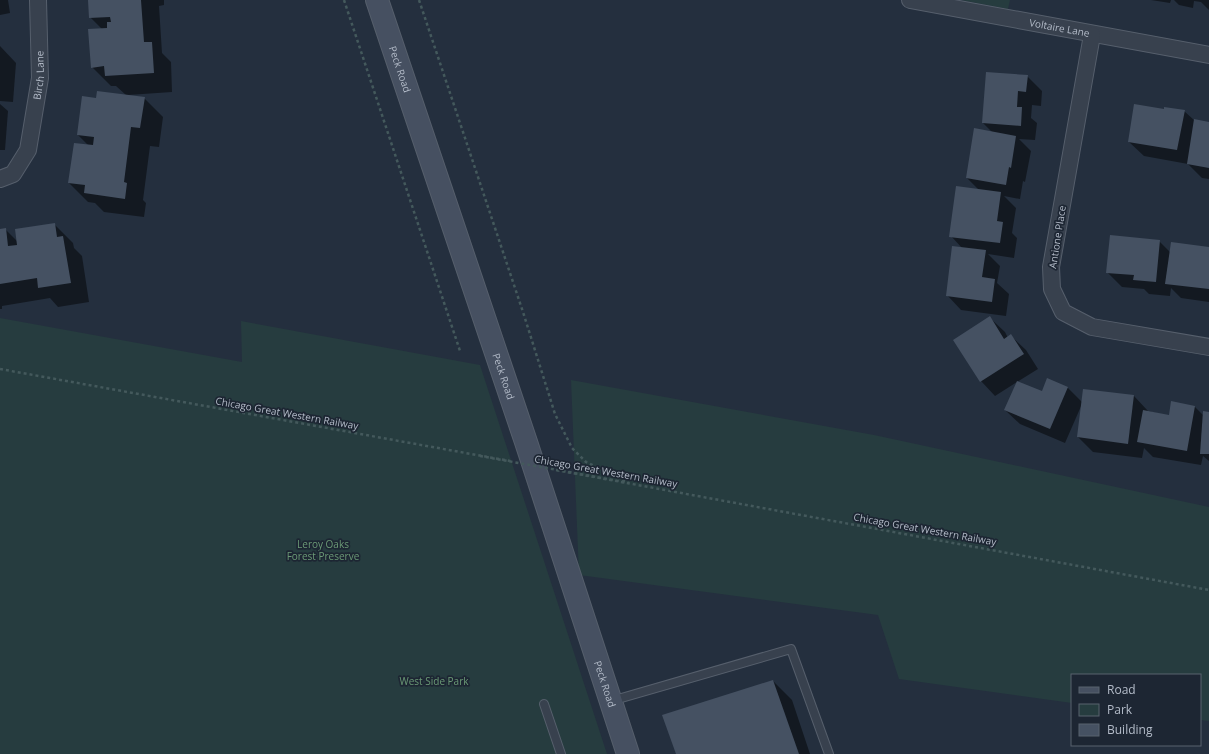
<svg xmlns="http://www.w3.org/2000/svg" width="1209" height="754" font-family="'Open Sans',sans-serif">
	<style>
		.green { fill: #263c3f }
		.shadow { fill: #0007 }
		.building { fill: #455162 }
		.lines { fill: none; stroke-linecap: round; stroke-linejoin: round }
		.lane-casing { stroke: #565f6c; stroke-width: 10 }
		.street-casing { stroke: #565f6c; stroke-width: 18 }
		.secondary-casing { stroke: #565f6c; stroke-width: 24 }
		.path { stroke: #44595c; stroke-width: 2.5; stroke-dasharray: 3 3; stroke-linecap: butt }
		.lane { stroke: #38414e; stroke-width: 8 }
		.street { stroke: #38414e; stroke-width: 16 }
		.secondary { stroke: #465061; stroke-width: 22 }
		.path-bridge { stroke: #44595c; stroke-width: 2.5; stroke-dasharray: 3 3; stroke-linecap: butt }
		.labels { text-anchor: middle; stroke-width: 3.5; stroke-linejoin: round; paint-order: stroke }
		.street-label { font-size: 10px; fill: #b4bcc9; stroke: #1d2633 }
		.park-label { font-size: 10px; fill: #6b9a76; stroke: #1d2633 }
	</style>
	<rect width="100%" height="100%" fill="#242f3e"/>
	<g class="green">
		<path d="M 961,0 L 1010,0 L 1008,9 Z"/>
		<path d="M 0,318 L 242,362 L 241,321 L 480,365 L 607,754 L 0,754 Z"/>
		<path d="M 571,380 L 874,435 L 1209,507 L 1209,721 L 1200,720 L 1200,675 L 1072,675 L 1072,703 L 899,679 L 878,615 L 579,575 Z"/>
	</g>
	<g class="shadow">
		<path d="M 0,0 L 8,0 L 10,13 L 0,15 Z"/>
		<path d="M 89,0 L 164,0 L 164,5 L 159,6 L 162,53 L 171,62 L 172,92 L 128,95 L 128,96 L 144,98 L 163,117 L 159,147 L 150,146 L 143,200 L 146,203 L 144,217 L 104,212 L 95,203 L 88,202 L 69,183 L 89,146 L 78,135 L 97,99 L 126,95 L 116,86 L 111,86 L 92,67 L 102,29 L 90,17 Z"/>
		<path d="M 1151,0 L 1171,0 L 1170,3 Z"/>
		<path d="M 1174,0 L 1209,0 L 1209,10 L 1201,2 L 1194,1 L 1193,8 L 1179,5 Z"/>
		<path d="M 0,46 L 16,63 L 13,102 L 0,101 Z"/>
		<path d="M 1027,76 L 1042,91 L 1041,106 L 1032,105 L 1031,118 L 1037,123 L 1035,140 L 1019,139 L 1031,151 L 1025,182 L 1023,181 L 1020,199 L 1004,196 L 1016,208 L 1012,233 L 1017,238 L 1014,258 L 988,254 L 1000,266 L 997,283 L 1009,294 L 1006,316 L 961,310 L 947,295 L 962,248 L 951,236 L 979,190 L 967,178 L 992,132 L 983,123 Z"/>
		<path d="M 0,104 L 8,111 L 5,150 L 0,150 Z"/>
		<path d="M 1165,110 L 1184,111 L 1194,120 L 1209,123 L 1209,179 L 1202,178 L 1188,164 L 1144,156 L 1129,142 Z"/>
		<path d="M 54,224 L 73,243 L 74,248 L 82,256 L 89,302 L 58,307 L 50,298 L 2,306 L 2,309 L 0,309 L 0,230 L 5,229 L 17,241 Z"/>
		<path d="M 1159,241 L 1171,253 L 1209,248 L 1209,302 L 1181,298 L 1171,288 L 1170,296 L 1149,294 L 1144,289 L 1122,287 L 1107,272 Z"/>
		<path d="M 990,318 L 1005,332 L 1008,338 L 1011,336 L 1026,350 L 1038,369 L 1017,382 L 1042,393 L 1048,380 L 1068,388 L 1083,403 L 1134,396 L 1148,411 L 1169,416 L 1195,407 L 1204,416 L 1209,413 L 1209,461 L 1203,456 L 1201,465 L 1153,457 L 1144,448 L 1142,458 L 1093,452 L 1078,437 L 1082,404 L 1065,443 L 1020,424 L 1005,410 L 1017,382 L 995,396 L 981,381 Z"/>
		<path d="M 773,681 L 792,700 L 810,754 L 677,754 Z"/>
	</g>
	<g class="building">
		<path d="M 88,0 L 141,0 L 144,42 L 152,42 L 154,73 L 105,76 L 104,66 L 91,68 L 88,29 L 107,28 L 107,22 L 111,22 L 110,17 L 89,18 Z"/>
		<path d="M 986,72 L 1028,75 L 1026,92 L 1018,91 L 1017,107 L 1022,107 L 1021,126 L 982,123 Z"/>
		<path d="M 97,91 L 145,97 L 140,128 L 131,127 L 124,182 L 127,183 L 125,199 L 84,193 L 85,185 L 68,183 L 74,143 L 93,145 L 94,137 L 77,135 L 82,96 L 96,98 Z"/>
		<path d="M 1134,104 L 1164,109 L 1164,107 L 1185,110 L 1177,150 L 1128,142 Z"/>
		<path d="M 1194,119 L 1209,122 L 1209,168 L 1187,164 Z"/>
		<path d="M 974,128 L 1016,136 L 1011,168 L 1009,167 L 1006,185 L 966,178 Z"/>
		<path d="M 956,186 L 1001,192 L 997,221 L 1003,222 L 1000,243 L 949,237 Z"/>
		<path d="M 55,223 L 57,237 L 63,236 L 71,283 L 38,288 L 37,278 L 0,284 L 0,229 L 6,228 L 8,246 L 17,245 L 15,229 Z"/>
		<path d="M 1110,235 L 1160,240 L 1156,282 L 1133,280 L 1134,275 L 1106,273 Z"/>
		<path d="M 1171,242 L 1209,247 L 1209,289 L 1165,284 Z"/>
		<path d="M 952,246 L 986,250 L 982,277 L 995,279 L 992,302 L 946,296 Z"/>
		<path d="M 990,316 L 1004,339 L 1011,334 L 1024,354 L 980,382 L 953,340 Z"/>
		<path d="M 1047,378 L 1068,387 L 1050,429 L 1004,410 L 1017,381 L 1042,391 Z"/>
		<path d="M 1083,389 L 1134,395 L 1128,444 L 1077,437 Z"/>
		<path d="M 1171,401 L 1195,406 L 1187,451 L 1137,442 L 1143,410 L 1169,415 Z"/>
		<path d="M 1203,411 L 1209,412 L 1209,454 L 1200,454 Z"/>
		<path d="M 773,680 L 799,754 L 676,754 L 662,715 Z"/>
	</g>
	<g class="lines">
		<g class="lane-casing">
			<g id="lane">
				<path d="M 611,701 L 791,649 L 829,754"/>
				<path d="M 544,704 L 561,754"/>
			</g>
		</g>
		<g class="street-casing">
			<g id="street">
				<path id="s1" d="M 910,0 L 1209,55"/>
				<path d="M 1092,35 L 1051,267 L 1052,289 L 1063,312 L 1092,327 L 1209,347"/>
				<path id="s2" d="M 0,179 L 13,174 L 28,150 L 40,78 L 38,0"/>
			</g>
		</g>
		<g class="secondary-casing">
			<g id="secondary">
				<path id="s3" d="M 377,0 L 526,442 L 628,754"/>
			</g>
		</g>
		<g class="path">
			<path d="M 344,0 L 460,351"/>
			<path d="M 419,0 L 523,312 L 555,414 L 572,448 L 586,462 L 625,481"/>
			<path d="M 0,369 L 510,461"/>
			<path d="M 556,470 L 1209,590"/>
		</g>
		<use href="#lane" class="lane"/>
		<use href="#street" class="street"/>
		<use href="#secondary" class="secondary"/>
		<path class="path-bridge" d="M 480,456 L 629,483"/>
	</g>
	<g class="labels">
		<g class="street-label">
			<text dy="4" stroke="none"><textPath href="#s1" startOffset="152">Voltaire Lane</textPath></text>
			<text dy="4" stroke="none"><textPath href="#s3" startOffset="73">Peck Road</textPath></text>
			<text dy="4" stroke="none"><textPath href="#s2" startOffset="118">Birch Lane</textPath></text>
			<text transform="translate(1057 237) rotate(-81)" y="4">Antione Place</text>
			<text dy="4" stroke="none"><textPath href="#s3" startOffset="397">Peck Road</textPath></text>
			<text transform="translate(287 413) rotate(10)" y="4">Chicago Great Western Railway</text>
			<text transform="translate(606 471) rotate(10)" y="4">Chicago Great Western Railway</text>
			<text transform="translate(925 529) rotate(10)" y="4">Chicago Great Western Railway</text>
			<text dy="4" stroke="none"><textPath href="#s3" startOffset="721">Peck Road</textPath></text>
		</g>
		<g class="park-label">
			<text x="323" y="548">Leroy Oaks<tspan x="323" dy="12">Forest Preserve</tspan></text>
			<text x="434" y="685">West Side Park</text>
		</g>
	</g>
	<rect x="1071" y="674" width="130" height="72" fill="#1d2633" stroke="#59626f"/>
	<rect x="1079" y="687" width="20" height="6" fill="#465061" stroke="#59626f"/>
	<text x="1107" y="694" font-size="12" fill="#b4bcc9">Road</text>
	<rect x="1079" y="704" width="20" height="12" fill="#263c3f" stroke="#59626f"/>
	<text x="1107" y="714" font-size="12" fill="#b4bcc9">Park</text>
	<rect x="1079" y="724" width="20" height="12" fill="#455162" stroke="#59626f"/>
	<text x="1107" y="734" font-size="12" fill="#b4bcc9">Building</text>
</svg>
